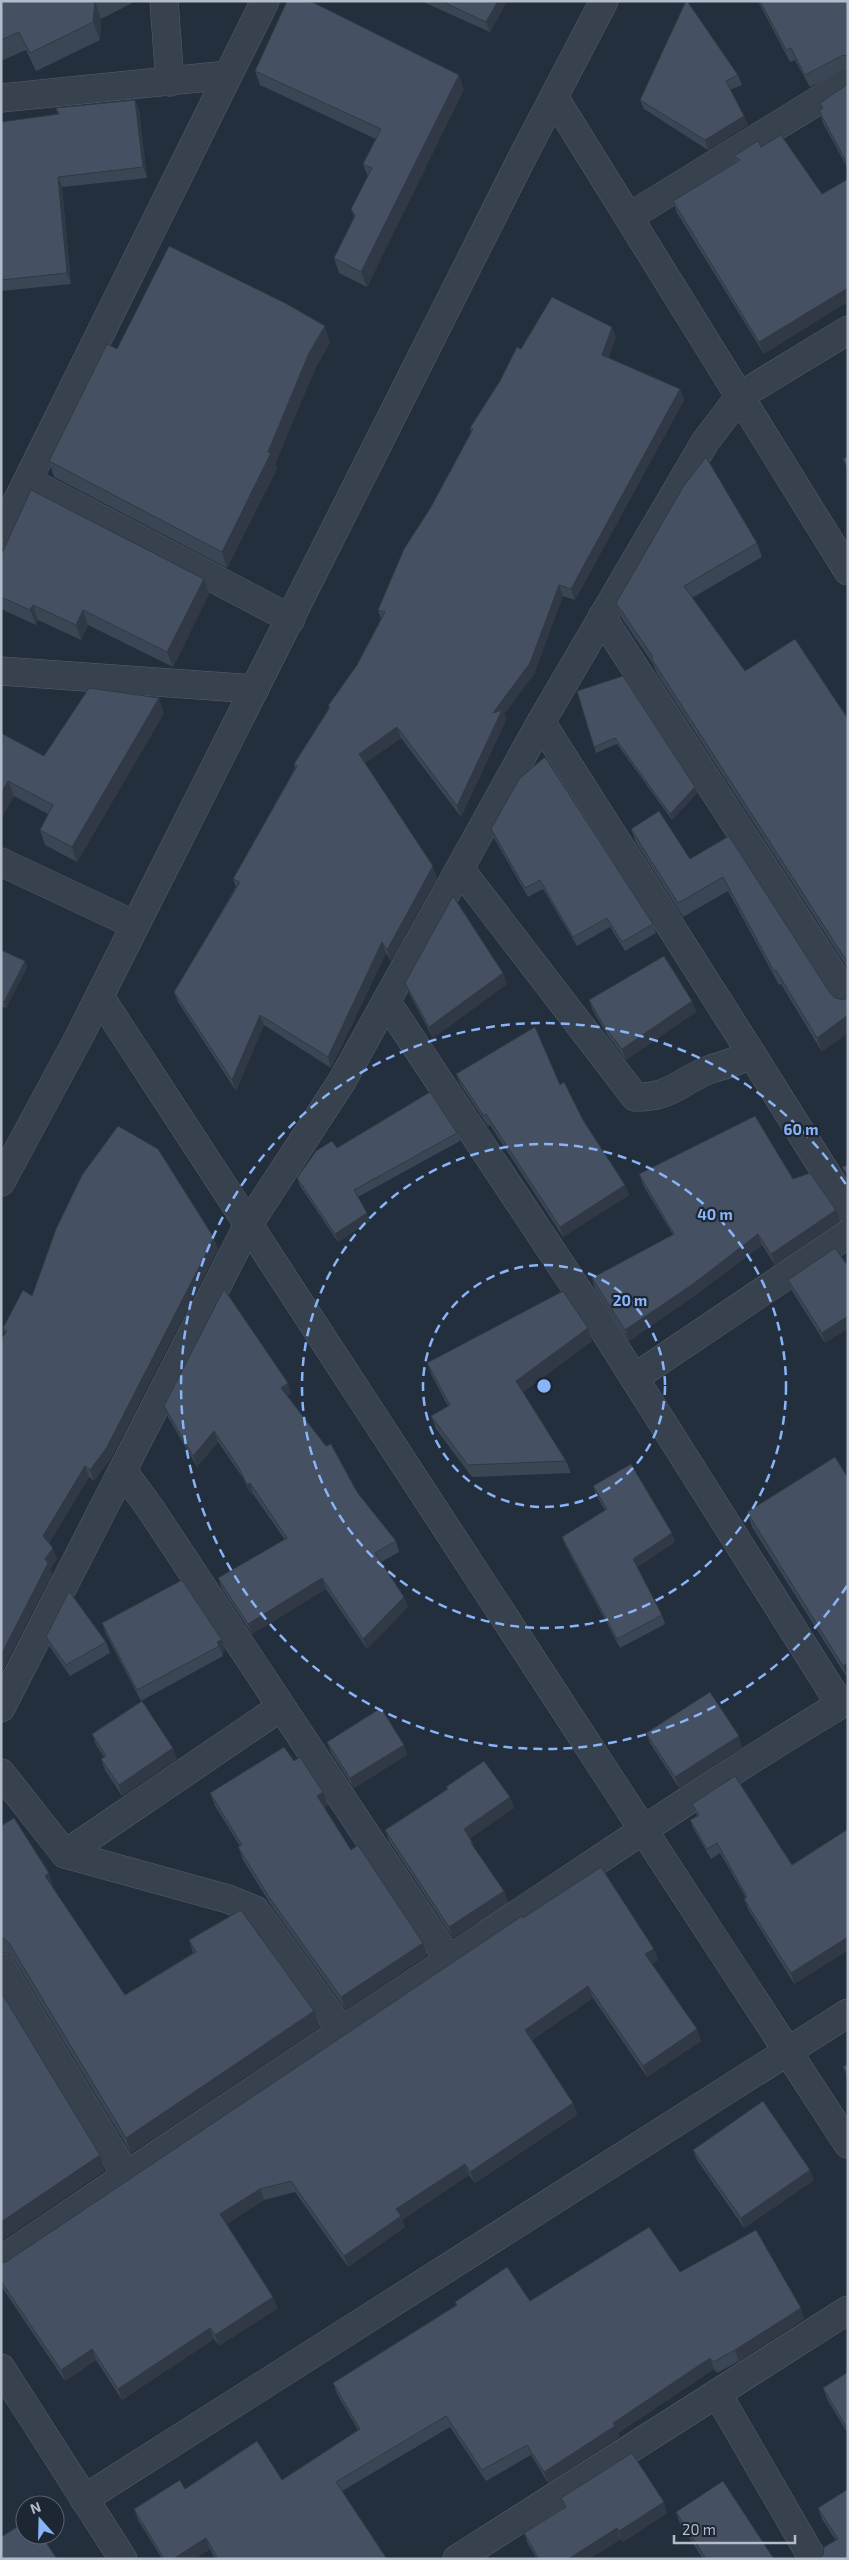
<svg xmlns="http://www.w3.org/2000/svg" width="849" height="2560" font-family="'Exo 2',sans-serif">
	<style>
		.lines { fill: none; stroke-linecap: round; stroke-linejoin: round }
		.minor-casing { stroke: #565f6c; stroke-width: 29 }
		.minor { stroke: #38414e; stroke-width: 28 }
		.wall { fill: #3b4654 }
		.shaded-wall { fill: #303945 }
		.building { fill: #455162; stroke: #303945 }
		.ring { fill: none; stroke: #8ab4f8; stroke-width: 2.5; stroke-dasharray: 9 6 }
		.centre { fill: #8ab4f8; stroke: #1d2633; stroke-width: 2.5 }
		.ring-label { font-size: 15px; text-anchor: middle; font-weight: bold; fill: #8ab4f8; stroke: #1d2633; stroke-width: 4.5; stroke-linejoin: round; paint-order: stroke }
	</style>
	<rect width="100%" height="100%" fill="#242f3e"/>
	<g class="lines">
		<g class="minor-casing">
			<g id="minor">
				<path d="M 164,1 L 170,82"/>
				<path d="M 554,97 L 848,571"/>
				<path d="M 1,98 L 228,75"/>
				<path d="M 629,217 L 848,82"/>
				<path d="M 28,481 L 291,619"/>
				<path d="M 1,534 L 265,1"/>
				<path d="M 602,617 L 848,998"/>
				<path d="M 1,671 L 255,689"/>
				<path d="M 541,722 L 751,1053"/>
				<path d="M 1,862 L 135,925"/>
				<path d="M 460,869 L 635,1097 C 672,1098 681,1080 711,1069 C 726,1064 738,1062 751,1053 L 848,1208"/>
				<path d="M 100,997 L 848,2144"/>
				<path d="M 386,1001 L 604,1330 L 840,1704"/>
				<path d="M 1,1182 L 79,1037 L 524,154 L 604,1"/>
				<path d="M 634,1378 L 848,1234"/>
				<path d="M 123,1471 L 150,1508 L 449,1960"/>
				<path d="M 1,1708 L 248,1225 L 342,1081 L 541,722 L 705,442 L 740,396 L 848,330"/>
				<path d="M 1,1773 L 65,1854 L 228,1899 L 255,1910 L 342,2031"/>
				<path d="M 65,1854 L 281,1707"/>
				<path d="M 1,1967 L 126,2175"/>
				<path d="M 1,2260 C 160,2152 320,2046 480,1939 C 602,1858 722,1775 848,1700"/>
				<path d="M 1,2368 L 123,2559"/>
				<path d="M 717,2393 L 813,2559"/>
				<path d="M 84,2499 L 848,2013"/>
				<path d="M 457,2559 L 848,2310"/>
			</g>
		</g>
		<use href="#minor" class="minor"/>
	</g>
	<g class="wall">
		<path d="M 1,1 L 136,1 L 101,19 L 100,40 L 36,71 L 26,50 L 1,61 Z"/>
		<path d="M 421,1 L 507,1 L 490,32 Z"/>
		<path d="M 758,1 L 848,1 L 848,67 L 810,87 L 795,60 L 790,62 Z"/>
		<path d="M 255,71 L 464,89 L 367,287 L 339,273 L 334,258 L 354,217 L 351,209 L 368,177 L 363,164 L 376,139 L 260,85 Z"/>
		<path d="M 738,75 L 742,85 L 730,90 L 744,116 L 748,125 L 708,150 L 644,109 L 640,100 Z"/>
		<path d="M 848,84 L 848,169 L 823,123 L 819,111 L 822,109 L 820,103 Z"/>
		<path d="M 56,108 L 139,110 L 147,178 L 62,187 L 71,284 L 1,291 L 1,122 L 58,115 Z"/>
		<path d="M 761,147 L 822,194 L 764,354 L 677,213 L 673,201 L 736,162 L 734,156 Z"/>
		<path d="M 616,337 L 608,358 L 680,389 L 684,400 L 575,600 L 563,596 L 534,674 L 504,714 L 506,720 L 461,817 L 401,738 L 365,763 L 437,877 L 391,961 L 386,953 L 331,1068 L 264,1025 L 236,1091 L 178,1002 L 174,992 L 236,887 L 233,879 L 295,768 L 294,764 L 329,709 L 328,706 L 357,665 L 381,619 L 378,610 L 471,432 L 470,428 L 521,349 Z"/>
		<path d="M 330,342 L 315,369 L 275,464 L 277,469 L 227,568 L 54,477 L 49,461 L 117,349 Z"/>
		<path d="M 848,456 L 848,471 L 843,459 Z"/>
		<path d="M 757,543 L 762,557 L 692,598 L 745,671 L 848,719 L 848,969 L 656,672 L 653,664 L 621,617 L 616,603 Z"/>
		<path d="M 1,555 L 204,579 L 209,594 L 173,667 L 88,625 L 81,640 L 38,620 L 36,625 L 1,609 Z"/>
		<path d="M 577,691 L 697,793 L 672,820 L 617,744 L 596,753 Z"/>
		<path d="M 164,713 L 77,862 L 45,845 L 40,830 L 48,814 L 14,796 L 1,818 L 1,733 L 44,756 Z"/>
		<path d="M 491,829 L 653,924 L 656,933 L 625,951 L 610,927 L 577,946 L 543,889 L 528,897 L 494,838 Z"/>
		<path d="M 631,829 L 690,859 L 729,836 L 830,993 L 835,998 L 843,1000 L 822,1052 L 781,984 L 779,985 L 728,891 L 683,917 L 636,843 Z"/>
		<path d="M 1,950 L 25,961 L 27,967 L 6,1008 L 1,1006 Z"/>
		<path d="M 405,983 L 507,984 L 433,1038 L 409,993 Z"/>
		<path d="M 589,1000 L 692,1001 L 696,1012 L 626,1060 L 608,1036 L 593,1011 Z"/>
		<path d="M 456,1074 L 583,1120 L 625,1185 L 629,1195 L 563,1237 L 490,1125 L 488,1126 L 460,1084 Z"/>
		<path d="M 457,1133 L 460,1141 L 358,1197 L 370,1221 L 338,1242 L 300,1186 L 297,1178 L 337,1148 Z"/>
		<path d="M 639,1174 L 793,1179 L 840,1221 L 775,1265 L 762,1245 L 697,1294 L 629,1341 L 595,1289 L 592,1278 L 673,1235 L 643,1185 Z"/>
		<path d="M 835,1248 L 825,1343 L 792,1291 L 788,1280 Z"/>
		<path d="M 218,1249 L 111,1458 L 94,1481 L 89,1477 L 49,1543 L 57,1559 L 50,1569 L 52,1574 L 1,1673 L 1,1339 L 5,1334 L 3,1328 L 32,1296 Z"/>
		<path d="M 592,1341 L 523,1392 L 566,1461 L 571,1473 L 472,1477 L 436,1429 L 431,1416 L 448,1406 L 432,1376 L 427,1363 Z"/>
		<path d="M 291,1393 L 287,1396 L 357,1492 L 396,1541 L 399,1552 L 381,1562 L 404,1597 L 408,1607 L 367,1649 L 326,1589 L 252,1634 L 222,1589 L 218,1578 L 285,1540 L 253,1494 L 251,1495 L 243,1478 L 218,1442 L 197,1467 L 168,1417 L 164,1406 Z"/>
		<path d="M 848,1478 L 848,1679 L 752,1527 L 747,1512 Z"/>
		<path d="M 593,1486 L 675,1542 L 637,1567 L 662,1615 L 665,1624 L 620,1648 L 565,1545 L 562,1537 L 605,1510 L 596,1495 Z"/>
		<path d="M 182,1580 L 225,1650 L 222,1653 L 223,1656 L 141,1701 L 106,1634 L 102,1623 Z"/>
		<path d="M 46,1637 L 106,1642 L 110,1653 L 70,1676 L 50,1647 Z"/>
		<path d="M 646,1733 L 742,1747 L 679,1788 L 650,1743 Z"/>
		<path d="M 92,1734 L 177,1759 L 122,1796 L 105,1770 L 101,1759 L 104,1757 L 96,1745 Z"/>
		<path d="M 327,1742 L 404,1745 L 407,1755 L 354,1788 L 331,1753 Z"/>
		<path d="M 294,1761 L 323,1792 L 328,1805 L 324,1807 L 351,1850 L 423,1943 L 427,1955 L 346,2010 L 274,1910 L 243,1860 L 238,1847 L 240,1846 L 215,1806 L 210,1793 Z"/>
		<path d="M 446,1787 L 510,1797 L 514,1808 L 470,1838 L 472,1842 L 475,1850 L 504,1891 L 508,1902 L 453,1938 L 389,1841 L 385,1830 L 447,1789 Z"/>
		<path d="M 692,1804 L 792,1865 L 848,1829 L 848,1950 L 794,1984 L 748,1909 L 744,1899 L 746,1898 L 720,1853 L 711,1859 L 694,1830 L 690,1820 L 697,1816 Z"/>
		<path d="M 1,1826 L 54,1889 L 125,1995 L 193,1953 L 189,1940 L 314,2011 L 320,2027 L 131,2153 L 14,1959 L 9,1954 L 1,1951 Z"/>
		<path d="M 523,1918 L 654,1949 L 658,1960 L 652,1964 L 701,2041 L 647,2077 L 593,1998 L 532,2040 L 573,2103 L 577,2115 L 475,2183 L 469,2175 L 402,2220 L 405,2227 L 348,2267 L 295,2192 L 264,2200 L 227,2224 L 278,2308 L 219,2346 L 214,2339 L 122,2400 L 96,2360 L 65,2381 L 1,2286 L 1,2263 L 6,2262 Z"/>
		<path d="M 848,2064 L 848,2079 L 843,2067 Z"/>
		<path d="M 693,2150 L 814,2180 L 744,2228 L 697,2160 Z"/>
		<path d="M 680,2272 L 801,2308 L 804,2319 L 739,2361 L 717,2373 L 714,2369 L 618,2433 L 619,2437 L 548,2483 L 531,2455 L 486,2481 L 450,2427 L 342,2491 L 387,2559 L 215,2559 L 210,2549 L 194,2559 L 162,2559 L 138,2520 L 134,2509 L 185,2489 L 282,2480 L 358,2430 L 337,2394 L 333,2383 L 456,2305 L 455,2302 L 530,2301 Z"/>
		<path d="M 848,2372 L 848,2434 L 827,2399 L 823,2388 Z"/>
		<path d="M 848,2489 L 848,2559 L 822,2519 L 818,2508 Z"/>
		<path d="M 561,2498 L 667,2513 L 623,2542 L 621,2539 L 589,2559 L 537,2559 L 528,2544 L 524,2533 L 564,2508 Z"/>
		<path d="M 676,2512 L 774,2559 L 703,2559 L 680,2524 Z"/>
	</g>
	<g class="shaded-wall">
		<path d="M 95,1 L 101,19 L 100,40 L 93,22 Z"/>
		<path d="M 498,1 L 507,1 L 490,32 L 486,22 Z"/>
		<path d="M 459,75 L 464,89 L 367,287 L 361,272 Z"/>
		<path d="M 135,100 L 139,110 L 147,178 L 143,167 Z"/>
		<path d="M 744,116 L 748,125 L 708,150 L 705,140 Z"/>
		<path d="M 58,177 L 62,187 L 71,284 L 67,273 Z"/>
		<path d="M 848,288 L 848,302 L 764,354 L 759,342 Z"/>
		<path d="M 325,326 L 330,342 L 315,369 L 275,464 L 277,469 L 227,568 L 222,552 L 309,353 Z"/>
		<path d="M 612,327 L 616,337 L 606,366 L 602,355 Z"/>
		<path d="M 680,389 L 684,400 L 575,600 L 571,589 Z"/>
		<path d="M 204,579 L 209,594 L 173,667 L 167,652 Z"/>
		<path d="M 559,585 L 563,596 L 534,674 L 504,714 L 506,720 L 461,817 L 457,806 L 493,713 Z"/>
		<path d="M 33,605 L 38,620 L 36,625 L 30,610 Z"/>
		<path d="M 83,610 L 88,625 L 81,640 L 76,625 Z"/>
		<path d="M 159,698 L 164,713 L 77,862 L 72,847 Z"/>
		<path d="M 397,727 L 401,738 L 363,765 L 359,754 Z"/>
		<path d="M 8,781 L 14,796 L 1,818 L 1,793 Z"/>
		<path d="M 695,787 L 697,793 L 672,820 L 670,814 Z"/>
		<path d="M 433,866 L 437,877 L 391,961 L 387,950 Z"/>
		<path d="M 382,942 L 386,953 L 331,1068 L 328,1057 Z"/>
		<path d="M 25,961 L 27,967 L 6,1008 L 4,1002 Z"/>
		<path d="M 503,973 L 507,984 L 433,1038 L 429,1027 Z"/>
		<path d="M 692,1001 L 696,1012 L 626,1060 L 622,1049 Z"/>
		<path d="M 260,1015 L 264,1025 L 236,1091 L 232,1080 Z"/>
		<path d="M 848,1015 L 848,1033 L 822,1052 L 817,1038 Z"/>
		<path d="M 625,1185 L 629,1195 L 563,1237 L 560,1227 Z"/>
		<path d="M 836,1210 L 840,1221 L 775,1265 L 771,1254 Z"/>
		<path d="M 367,1213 L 370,1221 L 338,1242 L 335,1234 Z"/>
		<path d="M 758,1234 L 762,1245 L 697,1294 L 629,1341 L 625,1330 Z"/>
		<path d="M 214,1238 L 218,1249 L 111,1458 L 94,1481 L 90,1470 Z"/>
		<path d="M 848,1316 L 848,1329 L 825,1343 L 822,1333 Z"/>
		<path d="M 588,1328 L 592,1341 L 521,1393 L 516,1381 Z"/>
		<path d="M 288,1383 L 291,1393 L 285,1398 L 281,1388 Z"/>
		<path d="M 214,1431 L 218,1442 L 197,1467 L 193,1456 Z"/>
		<path d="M 85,1466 L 89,1477 L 47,1547 L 43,1536 Z"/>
		<path d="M 250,1483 L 253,1494 L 251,1495 L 247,1485 Z"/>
		<path d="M 672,1533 L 675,1542 L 636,1568 L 633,1559 Z"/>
		<path d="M 53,1548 L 57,1559 L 50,1569 L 52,1574 L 1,1673 L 1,1655 L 45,1559 Z"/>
		<path d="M 322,1578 L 326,1589 L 252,1634 L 248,1624 Z"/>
		<path d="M 404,1597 L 408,1607 L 367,1649 L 363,1639 Z"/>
		<path d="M 222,1640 L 225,1650 L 222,1653 L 217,1642 Z"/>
		<path d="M 848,1663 L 848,1678 L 843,1666 Z"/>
		<path d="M 739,1736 L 742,1747 L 679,1788 L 675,1777 Z"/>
		<path d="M 404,1745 L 407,1755 L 354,1788 L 350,1778 Z"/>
		<path d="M 173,1748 L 177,1759 L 122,1796 L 119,1785 Z"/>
		<path d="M 323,1792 L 328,1805 L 322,1809 L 317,1796 Z"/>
		<path d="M 510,1797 L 514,1808 L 468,1840 L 464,1829 Z"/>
		<path d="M 49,1873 L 54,1889 L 51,1891 L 45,1876 Z"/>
		<path d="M 504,1891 L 508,1902 L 453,1938 L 449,1927 Z"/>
		<path d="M 848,1937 L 848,1950 L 794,1984 L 791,1973 Z"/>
		<path d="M 423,1943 L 427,1955 L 346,2010 L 341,1997 Z"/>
		<path d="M 654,1949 L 658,1960 L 649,1966 L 645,1954 Z"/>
		<path d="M 588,1986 L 593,1998 L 530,2041 L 525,2030 Z"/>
		<path d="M 314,2011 L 320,2027 L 131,2153 L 126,2138 Z"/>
		<path d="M 697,2029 L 701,2041 L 647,2077 L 643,2066 Z"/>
		<path d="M 573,2103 L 577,2115 L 475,2183 L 470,2172 Z"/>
		<path d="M 100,2155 L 105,2171 L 1,2241 L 1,2222 Z"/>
		<path d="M 465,2164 L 469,2175 L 402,2220 L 405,2227 L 348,2267 L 344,2256 L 396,2209 Z"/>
		<path d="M 810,2170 L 814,2180 L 744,2228 L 741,2218 Z"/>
		<path d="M 260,2189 L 264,2200 L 224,2226 L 220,2214 Z"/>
		<path d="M 273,2297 L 278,2308 L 219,2346 L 215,2335 Z"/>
		<path d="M 801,2308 L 804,2319 L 739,2361 L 735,2350 Z"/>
		<path d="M 210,2328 L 214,2339 L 122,2400 L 118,2389 Z"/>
		<path d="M 92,2349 L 96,2360 L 65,2381 L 61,2370 Z"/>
		<path d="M 710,2358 L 714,2369 L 618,2433 L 619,2437 L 548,2483 L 544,2472 L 613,2423 Z"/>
		<path d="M 664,2502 L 667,2513 L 623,2542 L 619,2531 Z"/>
		<path d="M 617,2528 L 621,2539 L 589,2559 L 568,2559 Z"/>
		<path d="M 206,2538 L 210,2549 L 194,2559 L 173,2559 Z"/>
	</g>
	<g class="building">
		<path d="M 1,1 L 95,1 L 93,22 L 30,53 L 19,32 L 1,40 Z"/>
		<path d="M 287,1 L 310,1 L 459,75 L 361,272 L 334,258 L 355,216 L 351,209 L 372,168 L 363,164 L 381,129 L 255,71 Z"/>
		<path d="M 441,1 L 498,1 L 486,22 Z"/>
		<path d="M 686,1 L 687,1 L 738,75 L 726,81 L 744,116 L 705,140 L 640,100 Z"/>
		<path d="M 760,1 L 848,1 L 848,56 L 843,55 L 805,75 L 791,48 L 786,50 Z"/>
		<path d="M 848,84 L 848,165 L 819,111 L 823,108 L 820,103 Z"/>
		<path d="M 135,100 L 143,167 L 58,177 L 67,273 L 1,280 L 1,122 L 59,114 L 56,108 Z"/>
		<path d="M 781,135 L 822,194 L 848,179 L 848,288 L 759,342 L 673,201 L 740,160 L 734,156 L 758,141 L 761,147 Z"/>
		<path d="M 169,246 L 287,304 L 325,326 L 309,353 L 268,452 L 271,453 L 222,552 L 49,461 L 107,344 L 117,349 Z"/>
		<path d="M 552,297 L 612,327 L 602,355 L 680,389 L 571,589 L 559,585 L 530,663 L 493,713 L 502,710 L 457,806 L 397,727 L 359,754 L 433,866 L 387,950 L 382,942 L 328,1057 L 260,1015 L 232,1080 L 174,992 L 240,882 L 233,879 L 297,766 L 294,764 L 330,707 L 328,706 L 357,665 L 385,612 L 378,610 L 404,549 L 431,507 L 473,429 L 470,428 L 500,381 L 517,347 L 521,349 Z"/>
		<path d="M 848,456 L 848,467 L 843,459 Z"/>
		<path d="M 706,457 L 757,543 L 684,586 L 745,671 L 795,639 L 848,719 L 848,963 L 651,658 L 653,657 L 616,603 L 683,487 Z"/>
		<path d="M 31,490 L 204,579 L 167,652 L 83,610 L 76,625 L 33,605 L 30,610 L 1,597 L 1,555 Z"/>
		<path d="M 623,676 L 695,787 L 670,814 L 615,738 L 594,747 L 577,691 Z"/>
		<path d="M 89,688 L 159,698 L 72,847 L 40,830 L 53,805 L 8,781 L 1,793 L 1,733 L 44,756 Z"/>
		<path d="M 545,757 L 653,924 L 622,942 L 607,918 L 573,937 L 540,880 L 525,888 L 491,829 L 519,779 Z"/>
		<path d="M 659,811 L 690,859 L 729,836 L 830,993 L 835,998 L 843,1000 L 848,998 L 848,1015 L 817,1038 L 776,970 L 774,971 L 723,877 L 678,903 L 631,829 Z"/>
		<path d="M 453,896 L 503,973 L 429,1027 L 405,983 Z"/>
		<path d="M 1,950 L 25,961 L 4,1002 L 1,1001 Z"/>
		<path d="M 664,956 L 692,1001 L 622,1049 L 604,1026 L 589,1000 Z"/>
		<path d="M 535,1027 L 560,1085 L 564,1082 L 583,1120 L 625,1185 L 560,1227 L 486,1114 L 484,1116 L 456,1074 Z"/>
		<path d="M 430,1092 L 457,1133 L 354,1190 L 367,1213 L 335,1234 L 297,1178 L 316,1151 L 332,1141 L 337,1148 Z"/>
		<path d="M 755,1116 L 793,1179 L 810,1173 L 836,1210 L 771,1254 L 758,1234 L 693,1284 L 625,1330 L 592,1278 L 674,1234 L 639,1174 Z"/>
		<path d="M 118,1126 L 158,1149 L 214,1238 L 107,1447 L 90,1470 L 85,1466 L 43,1536 L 53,1548 L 45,1559 L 48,1563 L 1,1655 L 1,1339 L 7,1331 L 3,1328 L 23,1290 L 32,1296 L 56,1229 L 82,1175 Z"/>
		<path d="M 848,1165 L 848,1176 L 842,1167 Z"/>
		<path d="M 835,1248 L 848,1266 L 848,1316 L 822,1333 L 788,1280 Z"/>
		<path d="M 224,1289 L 288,1383 L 281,1388 L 326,1446 L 331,1444 L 357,1492 L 396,1541 L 375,1553 L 404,1597 L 363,1639 L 322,1578 L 248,1624 L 218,1578 L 287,1538 L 250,1483 L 247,1485 L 239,1468 L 214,1431 L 193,1456 L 164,1406 Z"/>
		<path d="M 563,1291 L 588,1328 L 516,1381 L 566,1461 L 468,1465 L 431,1416 L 450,1405 L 427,1363 Z"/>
		<path d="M 835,1457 L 848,1478 L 848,1663 L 843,1666 L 747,1512 Z"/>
		<path d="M 631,1464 L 672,1533 L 633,1559 L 662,1615 L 617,1639 L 562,1537 L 607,1509 L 593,1486 Z"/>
		<path d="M 182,1580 L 222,1640 L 217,1642 L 219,1646 L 137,1690 L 102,1623 Z"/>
		<path d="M 69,1591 L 106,1642 L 66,1665 L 46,1637 Z"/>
		<path d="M 710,1692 L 739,1736 L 675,1777 L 646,1733 Z"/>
		<path d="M 142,1701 L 173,1748 L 119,1785 L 101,1759 L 106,1756 L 92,1734 Z"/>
		<path d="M 381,1708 L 404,1745 L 350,1778 L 327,1742 Z"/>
		<path d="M 284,1747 L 294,1761 L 300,1757 L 323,1792 L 317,1796 L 351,1850 L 358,1845 L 423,1943 L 341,1997 L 269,1897 L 238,1847 L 242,1845 L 210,1793 Z"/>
		<path d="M 484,1761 L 510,1797 L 464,1829 L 472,1842 L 471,1843 L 504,1891 L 449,1927 L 385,1830 L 448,1789 L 446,1787 Z"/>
		<path d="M 735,1776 L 792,1865 L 848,1829 L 848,1937 L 791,1973 L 744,1899 L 747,1897 L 717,1843 L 707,1849 L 690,1820 L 699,1815 L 692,1804 Z"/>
		<path d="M 14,1818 L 49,1873 L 45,1876 L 125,1995 L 196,1952 L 189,1940 L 241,1910 L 314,2011 L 126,2138 L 9,1943 L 3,1938 L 1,1937 L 1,1826 Z"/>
		<path d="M 601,1867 L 654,1949 L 645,1954 L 697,2029 L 643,2066 L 588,1986 L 525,2030 L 573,2103 L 470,2172 L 465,2164 L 396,2209 L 401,2216 L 344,2256 L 291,2181 L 260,2189 L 220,2214 L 273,2297 L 215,2335 L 210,2328 L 118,2389 L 92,2349 L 61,2370 L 1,2281 L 1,2263 L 6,2262 L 522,1916 L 523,1918 Z"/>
		<path d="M 1,1992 L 100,2155 L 1,2222 Z"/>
		<path d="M 848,2064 L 848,2074 L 843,2067 Z"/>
		<path d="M 763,2101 L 810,2170 L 741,2218 L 693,2150 Z"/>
		<path d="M 649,2227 L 680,2272 L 756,2230 L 801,2308 L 735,2350 L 713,2362 L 710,2358 L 613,2423 L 615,2426 L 544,2472 L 527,2445 L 482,2470 L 446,2416 L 336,2482 L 387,2559 L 218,2559 L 206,2538 L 173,2559 L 164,2559 L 134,2509 L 180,2480 L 185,2489 L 257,2441 L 282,2480 L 360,2429 L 333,2383 L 457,2305 L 455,2302 L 507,2267 L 530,2301 Z"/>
		<path d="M 848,2372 L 848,2430 L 823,2388 Z"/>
		<path d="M 632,2453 L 664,2502 L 619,2531 L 617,2528 L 568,2559 L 539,2559 L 524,2533 L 566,2507 L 561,2498 Z"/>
		<path d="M 723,2481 L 774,2559 L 706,2559 L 676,2512 Z"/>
		<path d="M 848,2489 L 848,2559 L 819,2559 L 823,2555 L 824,2547 L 838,2539 L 818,2508 Z"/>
		<path d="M 25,2522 L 25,2535 L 41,2535 L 57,2559 L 1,2559 L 1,2537 Z"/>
	</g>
	<g class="ring">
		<circle cx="544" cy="1386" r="121"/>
		<circle cx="544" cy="1386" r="242"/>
		<path d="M847 1586A363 363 0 1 1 847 1186"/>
	</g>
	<circle cx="544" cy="1386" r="8" class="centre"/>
	<g class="ring-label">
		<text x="801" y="1135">60 m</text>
		<text x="715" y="1220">40 m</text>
		<text x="630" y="1306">20 m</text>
	</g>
	<rect width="849" height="2560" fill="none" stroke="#b4bcc9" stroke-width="5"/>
	<g transform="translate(40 2520) rotate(340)"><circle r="24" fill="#1d2633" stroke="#59626f"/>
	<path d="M0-4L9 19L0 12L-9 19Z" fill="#8ab4f8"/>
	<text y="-8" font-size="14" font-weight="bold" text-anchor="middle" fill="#b4bcc9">N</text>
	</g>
	<path d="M674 2535v8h121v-8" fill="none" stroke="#b4bcc9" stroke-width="2.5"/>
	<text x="682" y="2535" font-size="15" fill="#b4bcc9" stroke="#1d2633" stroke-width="4" paint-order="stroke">20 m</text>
</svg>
